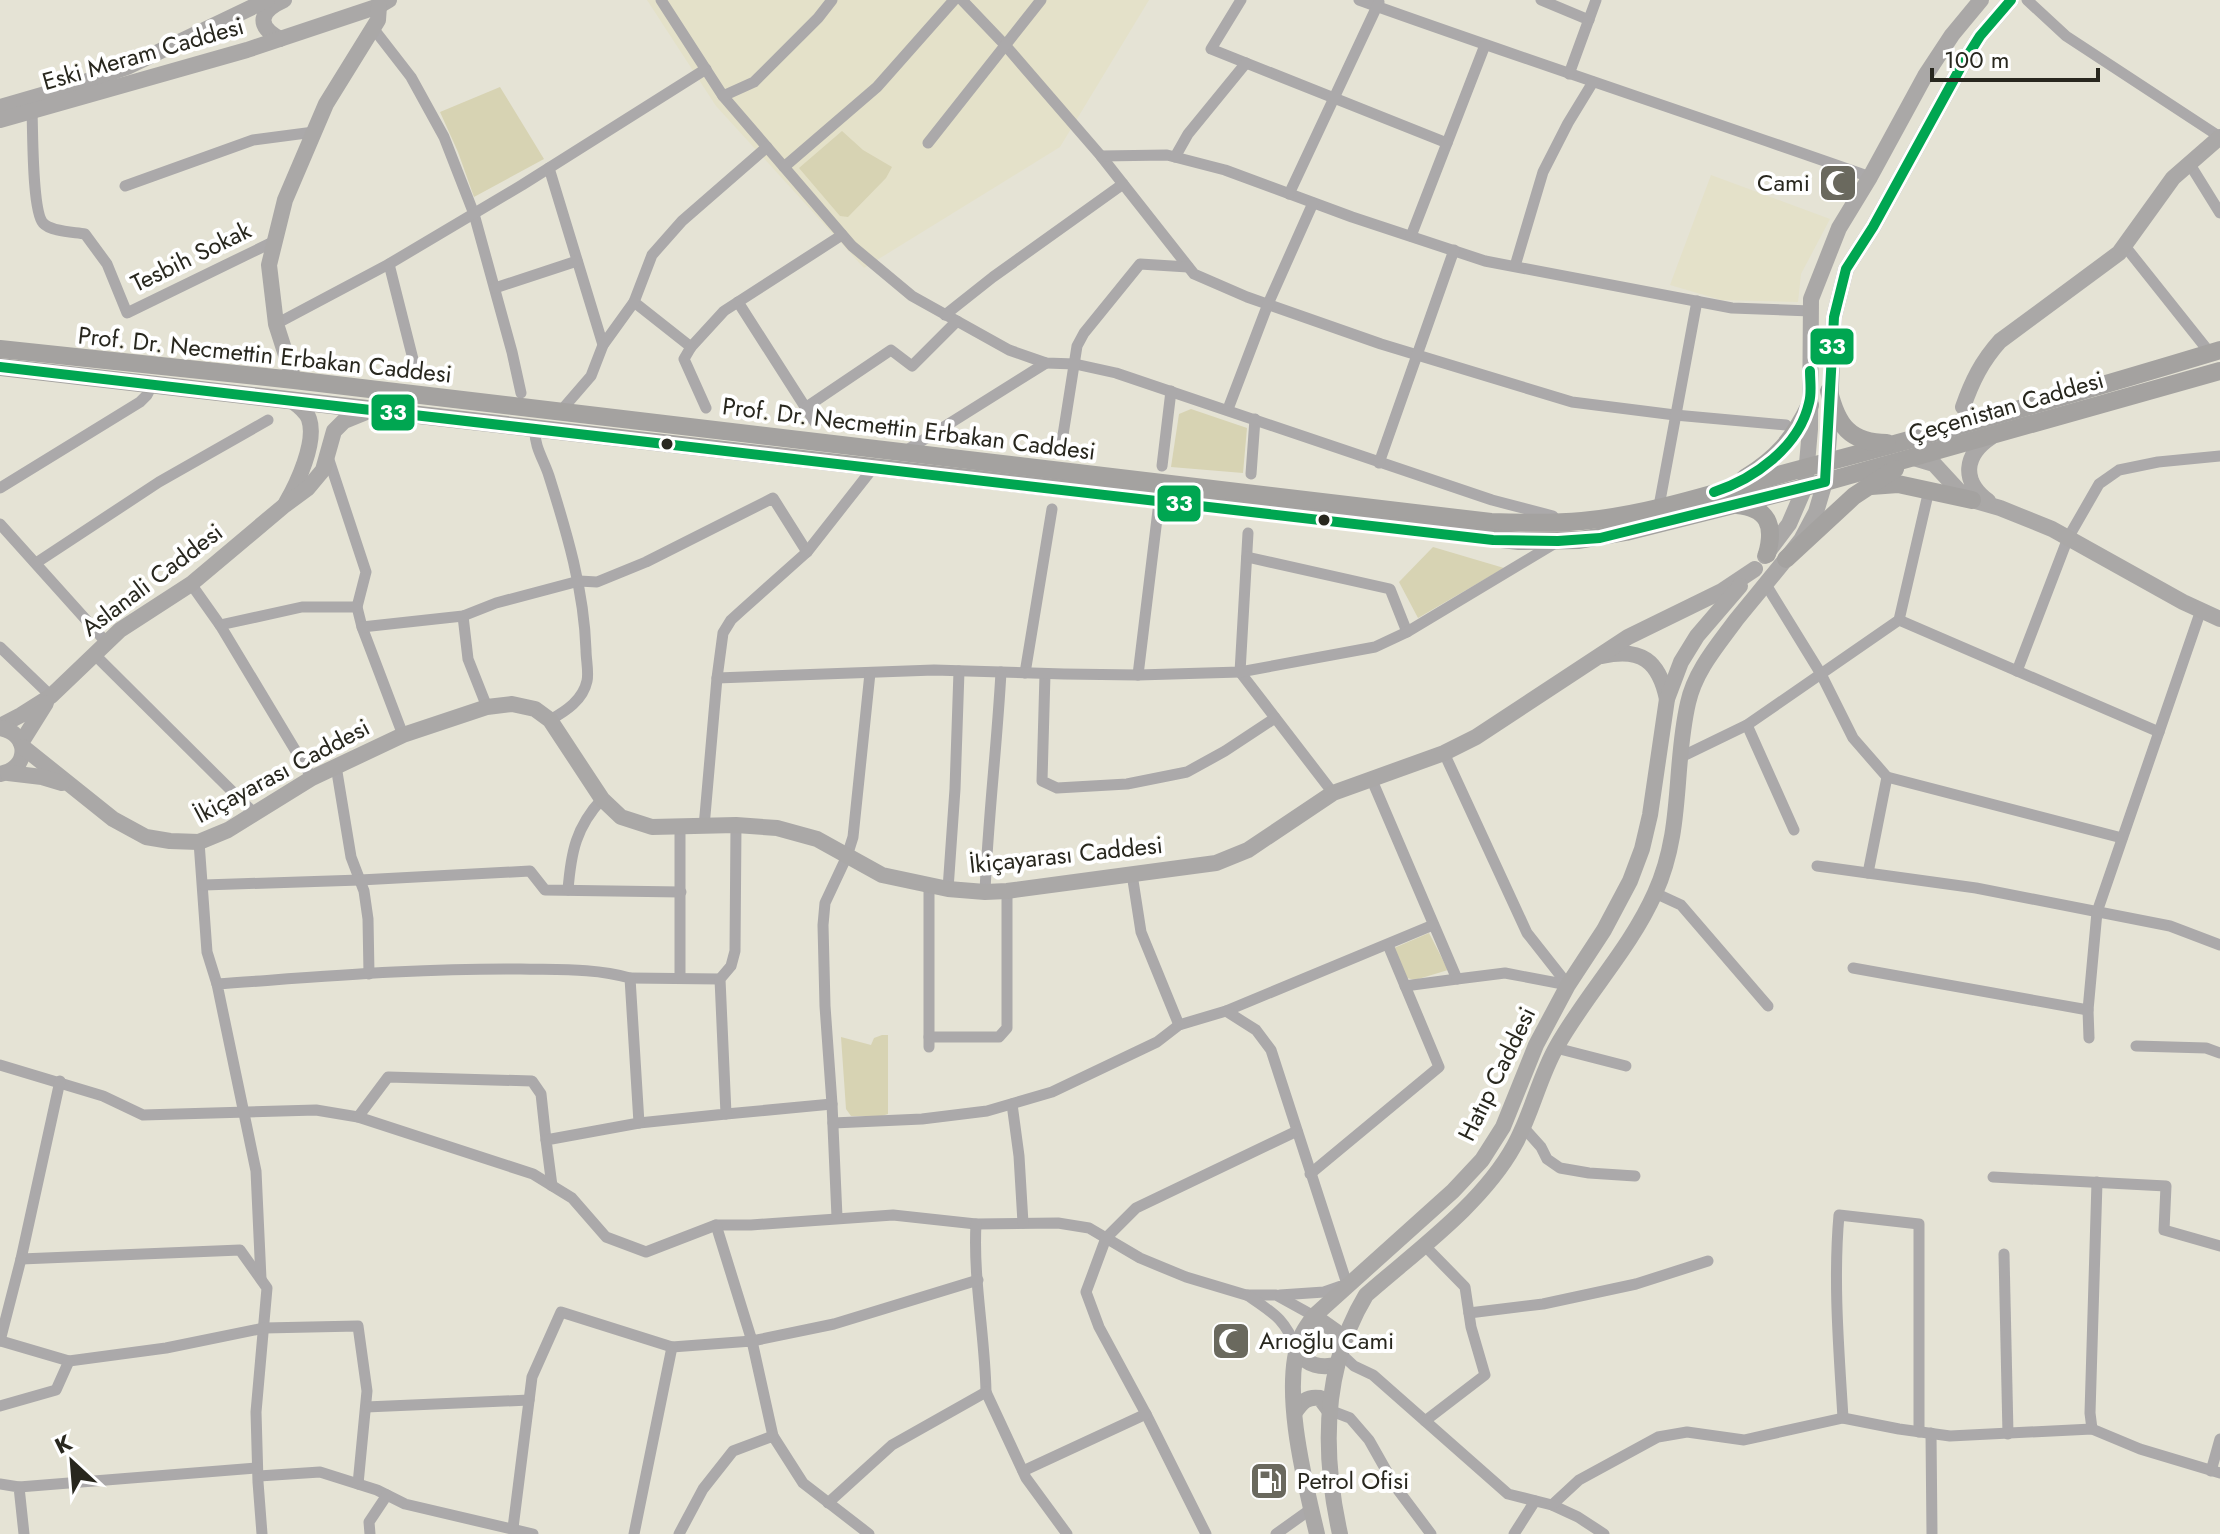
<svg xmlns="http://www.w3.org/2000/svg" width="2220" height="1534" font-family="Jost,sans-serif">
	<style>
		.built { fill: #e4e1c9 }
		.green { fill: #d7d3b3 }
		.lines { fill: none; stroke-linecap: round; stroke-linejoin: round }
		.street { stroke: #aba9aa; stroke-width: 11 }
		.secondary { stroke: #aaa8a7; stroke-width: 16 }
		.primary { stroke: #a4a2a0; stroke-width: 18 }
		.bus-1-casing { stroke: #fff; stroke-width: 16 }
		.bus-1 { stroke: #00a651; stroke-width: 10 }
		.bus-dot { fill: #28271e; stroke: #fff; stroke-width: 3 }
		.labels { text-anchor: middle; stroke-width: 8; stroke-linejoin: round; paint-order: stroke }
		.street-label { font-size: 24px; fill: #28271e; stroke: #fff }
		.poi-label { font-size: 24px; fill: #28271e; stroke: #fff; text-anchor: start }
		.line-badge { stroke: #fff; stroke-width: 3 }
		.badge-label { font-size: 22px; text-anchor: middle; font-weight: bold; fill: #fff }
	</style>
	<rect width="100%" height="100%" fill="#e5e3d5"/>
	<g class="built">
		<path d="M 647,0 L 1149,0 L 1060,147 L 864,268 L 716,106 Z"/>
		<path d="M 1711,175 L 1830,219 L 1801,274 L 1798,302 L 1721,300 L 1670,285 Z"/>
	</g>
	<g class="green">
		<path d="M 500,87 L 544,159 L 474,197 L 458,152 L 440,112 Z"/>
		<path d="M 842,131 L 863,150 L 892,167 L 886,178 L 848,217 L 840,216 L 799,168 Z"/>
		<path d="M 1191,409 L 1247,428 L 1243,473 L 1171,467 L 1179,414 Z"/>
		<path d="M 1433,547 L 1504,568 L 1418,618 L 1399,582 Z"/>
		<path d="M 1429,933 L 1448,970 L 1415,980 L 1407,978 L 1394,948 Z"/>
		<path d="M 882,1035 L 888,1035 L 888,1114 L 882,1116 L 851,1116 L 846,1109 L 841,1037 L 871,1045 L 874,1038 Z"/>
	</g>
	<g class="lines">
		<g class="street">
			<path d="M 661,0 L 723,96 L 852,246 L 912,296 L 1009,350 L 1046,363 L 1075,364 L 1116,373 L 1492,500 L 1553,516"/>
			<path d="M 962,0 L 1005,45 L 1101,156 L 1194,274 L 1247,297 L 1381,344 L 1572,402 L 1675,415 L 1786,425"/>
			<path d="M 1241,0 L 1211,49 L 1447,143"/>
			<path d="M 1359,0 C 1529,61 1700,117 1870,177"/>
			<path d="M 1541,0 L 1589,20"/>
			<path d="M 2027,0 L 2066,36 L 2220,137"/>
			<path d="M 373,28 L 411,77 L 444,137 L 474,214 L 512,352 L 521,393"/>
			<path d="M 1569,74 L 1596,0"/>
			<path d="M 723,96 L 754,82 L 818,18 L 832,0"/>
			<path d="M 32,112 C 33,132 32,210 43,223 C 51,232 74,232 85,234 L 107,264 L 127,313 L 275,241"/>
			<path d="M 928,143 L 1041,0"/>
			<path d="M 1101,156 L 1167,155 L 1225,170 L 1352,217 L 1485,261 L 1732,308 L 1811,311"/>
			<path d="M 1175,157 L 1188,134 L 1246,63"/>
			<path d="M 2189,163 L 2220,213"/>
			<path d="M 784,167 L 877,87 L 954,0"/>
			<path d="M 549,168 L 603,345"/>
			<path d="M 125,186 L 253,140 L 314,132"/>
			<path d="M 1289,194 L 1379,2"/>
			<path d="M 1411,236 L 1485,45"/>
			<path d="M 2124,245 L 2210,353"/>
			<path d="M 389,264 L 417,375"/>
			<path d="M 1515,266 L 1543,172 L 1568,123 L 1593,82"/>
			<path d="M 495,288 L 577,261"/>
			<path d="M 738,302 L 816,424"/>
			<path d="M 945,315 L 993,277 L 1123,184"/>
			<path d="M 276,324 L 389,264 L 522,185 L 706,69"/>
			<path d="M 691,347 L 634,302 L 652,255 L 682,221 L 767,147"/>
			<path d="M 706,408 L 684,359 L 691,347 L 724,311 L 842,235"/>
			<path d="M 805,408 L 891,350 L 912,366 L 957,321"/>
			<path d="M 1228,409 L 1268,304 L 1313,203"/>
			<path d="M 559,413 L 591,376 L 603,345 L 634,302"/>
			<path d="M 535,429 C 534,447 544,460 549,476 C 567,533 584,590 586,650 C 586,660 589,672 587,681 C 583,700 566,711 550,720"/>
			<path d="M 904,452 L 1046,363"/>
			<path d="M 1060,454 L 1077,346 L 1084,333 L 1140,264 L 1188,267"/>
			<path d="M 328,457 L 366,572 L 357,607"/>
			<path d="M 1379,463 L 1454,250"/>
			<path d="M 1162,466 L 1171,391"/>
			<path d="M 1251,474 L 1255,419"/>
			<path d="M 0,488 L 140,402 L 147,395 L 152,385"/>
			<path d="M 1659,506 L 1697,301"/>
			<path d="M 0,524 L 106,642"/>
			<path d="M 1248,533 L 1240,672 L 1333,793"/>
			<path d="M 1247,557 L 1390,589 L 1407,632"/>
			<path d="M 36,563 L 159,482 L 268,420"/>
			<path d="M 1765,583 L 1821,674 L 1853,738 L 1887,777 L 2122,838"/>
			<path d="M 191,584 L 220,625 L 312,778"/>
			<path d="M 463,616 L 468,659 L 487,707"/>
			<path d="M 1899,620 L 2159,732"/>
			<path d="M 220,625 L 302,607 L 357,607 L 362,627 L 403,735"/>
			<path d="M 362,627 L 463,616 L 496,603 L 579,581 L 597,582 L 646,562 L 773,498 L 807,552"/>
			<path d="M 0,647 L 51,696"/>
			<path d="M 94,654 L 255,814"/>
			<path d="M 2017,671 L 2068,538 L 2099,484 L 2119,470 L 2158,462 L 2220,456"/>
			<path d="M 1025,673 L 1052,509"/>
			<path d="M 1045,674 L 1042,781 L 1057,788 L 1127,784 L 1187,772 L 1225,751 L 1275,718"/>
			<path d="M 1138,675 L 1159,502"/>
			<path d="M 717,678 L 934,670 L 1064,674 L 1138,675 L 1240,672 L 1375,647 L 1407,632 L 1557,542"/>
			<path d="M 1747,725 L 1794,830"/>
			<path d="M 1444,753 L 1527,933 L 1568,985"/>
			<path d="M 1681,757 L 1747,725 L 1899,620 L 1929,490"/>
			<path d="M 336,766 L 351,857 L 364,891 L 368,919 L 369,974"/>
			<path d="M 1371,778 L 1457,979 L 1405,986"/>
			<path d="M 704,827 L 717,678 L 723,633 L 731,620 L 742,610 L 807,552 L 873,468"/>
			<path d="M 199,842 L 207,952 L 217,984"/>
			<path d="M 1817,866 L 1976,888 L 2170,926 L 2220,945"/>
			<path d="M 1868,873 L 1887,777"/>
			<path d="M 1132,874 L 1141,932 L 1179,1025"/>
			<path d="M 204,885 L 360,880 L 530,871 L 545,890 L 681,892"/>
			<path d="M 948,889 L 955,789 L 959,671"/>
			<path d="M 568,890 C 571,852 576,827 602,799"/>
			<path d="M 985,892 C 988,818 997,746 1001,672"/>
			<path d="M 1655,893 L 1681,905 L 1768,1006"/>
			<path d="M 1853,968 L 2088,1010"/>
			<path d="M 630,978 L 720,979"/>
			<path d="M 680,978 L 680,827"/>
			<path d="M 1457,979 L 1505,973 L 1568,985"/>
			<path d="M 1226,1011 L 1433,925"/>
			<path d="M 929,1037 L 999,1037 L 1007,1028 L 1007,891"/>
			<path d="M 2089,1038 L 2088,1010 L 2097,912 L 2201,610"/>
			<path d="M 2136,1046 L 2206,1048 L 2220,1053"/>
			<path d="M 929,1047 L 929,885"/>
			<path d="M 1556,1048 L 1626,1066"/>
			<path d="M 0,1065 L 103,1096 L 143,1115 L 316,1110 L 358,1117 L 533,1174 L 572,1198 L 606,1237 L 646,1252 L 716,1225 L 751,1225 L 893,1215 L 976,1224 L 1058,1223 L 1089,1228 L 1140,1258 L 1186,1277 L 1246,1295 L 1276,1295 L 1314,1316"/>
			<path d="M 60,1081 L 21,1259 L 240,1250 L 267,1288 L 256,1412 L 258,1482 L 262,1534"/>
			<path d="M 1012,1104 L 1019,1156 L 1023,1223"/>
			<path d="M 726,1114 L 832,1104"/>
			<path d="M 358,1117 L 388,1077 L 532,1081 L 541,1094 L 546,1140"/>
			<path d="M 639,1123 L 726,1114 L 720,979 L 731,966 L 735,951 L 736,825"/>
			<path d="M 833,1123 L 922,1119 L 987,1111 L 1052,1092 L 1157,1042 L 1179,1025 L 1226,1011 L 1256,1030 L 1271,1050 L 1347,1284 L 1324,1292 L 1280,1295"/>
			<path d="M 1523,1127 L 1541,1147 L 1547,1159 L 1560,1168 L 1589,1173 L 1635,1176"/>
			<path d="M 1310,1174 L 1439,1067 L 1388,945"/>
			<path d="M 1993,1177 L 2166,1186 L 2164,1230 L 2220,1246"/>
			<path d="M 837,1217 L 832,1104 L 825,1006 L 823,925 L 825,903 L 847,856 L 853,837 L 870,673"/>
			<path d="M 976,1224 C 973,1280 985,1336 986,1392"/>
			<path d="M 716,1225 L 752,1341 L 834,1324 L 978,1280"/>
			<path d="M 1424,1245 L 1465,1287 L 1471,1327 L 1485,1375 L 1425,1421"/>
			<path d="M 2004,1254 L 2008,1434"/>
			<path d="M 261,1279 L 256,1171 L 217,984 C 318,977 419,968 521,969 C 557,970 594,968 630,978 L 639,1123 L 546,1140 L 552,1186"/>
			<path d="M 1247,1295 C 1275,1314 1285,1319 1298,1352"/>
			<path d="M 1469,1313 L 1543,1304 L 1636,1284 L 1708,1261"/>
			<path d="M 0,1341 L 21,1259"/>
			<path d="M 1,1341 L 69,1361 L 166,1348 L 264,1328 L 358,1326 L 367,1391 L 358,1484"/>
			<path d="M 1339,1352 L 1354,1366 L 1373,1375 L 1508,1494 L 1552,1505 L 1578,1517 L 1604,1534"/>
			<path d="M 0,1406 L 56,1390 L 69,1361"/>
			<path d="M 366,1407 L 529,1400"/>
			<path d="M 1329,1410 L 1350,1418 L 1369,1440 L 1395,1486 L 1431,1534"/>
			<path d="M 1146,1414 L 1206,1534"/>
			<path d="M 1843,1418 C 1839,1351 1833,1282 1839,1215 L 1919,1224 L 1919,1432"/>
			<path d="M 2092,1429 L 2090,1413 L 2097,1182"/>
			<path d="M 1931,1433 L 1932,1534"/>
			<path d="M 1023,1471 L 1146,1414 L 1099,1327 L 1086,1292 L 1106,1238 L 1136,1208 L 1297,1131"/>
			<path d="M 2211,1471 L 2220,1439"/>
			<path d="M 259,1476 L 320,1472 L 377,1490 L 405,1504 L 533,1534"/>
			<path d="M 0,1484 L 19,1487 L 24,1534"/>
			<path d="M 19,1487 L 257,1468"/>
			<path d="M 828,1503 L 892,1445 L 986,1392 L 1026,1478 L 1067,1534"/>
			<path d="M 1552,1505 L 1579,1480 L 1658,1437 L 1687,1432 L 1744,1440 L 1843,1418 L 1899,1429 L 1950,1436 L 2092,1429 L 2140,1449 L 2220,1473"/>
			<path d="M 513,1528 L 532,1377 L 561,1312 L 672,1347 L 752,1341 L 773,1436"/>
			<path d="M 370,1534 L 369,1522 L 387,1495"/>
			<path d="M 634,1534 L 672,1347"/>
			<path d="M 679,1534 L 703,1489 L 733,1451 L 773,1436 L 803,1483 L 869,1534"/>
			<path d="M 1276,1534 L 1311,1509"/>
			<path d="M 1514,1534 L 1535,1501"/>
		</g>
		<g class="secondary">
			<path d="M 280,39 C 255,25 260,11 284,0"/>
			<path d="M 0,107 L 73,86 L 127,67 L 267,0"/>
			<path d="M 0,120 L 247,50 L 379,6 L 389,0"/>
			<path d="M 294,380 L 276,324 L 269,265 L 285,200 L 326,104 L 378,20 L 379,6"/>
			<path d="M 1963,407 C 1972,381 1982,361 2000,341 L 2119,253 L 2173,178 L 2220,137"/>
			<path d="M 1914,458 L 1934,464 L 1958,490 L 1972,500 L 2000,508 L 2052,529 L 2183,602 L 2220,619"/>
			<path d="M 1988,501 C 1961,481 1964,455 1991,437"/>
			<path d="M 286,503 C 297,484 317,442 309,419 C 306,411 299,406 292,401"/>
			<path d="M 1765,556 L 1789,524 L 1805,487 L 1810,429 L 1811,299 L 1839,228 L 1870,177 L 1925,76 L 1952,35 L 1981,0"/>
			<path d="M 1602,656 C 1641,647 1659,661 1667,699"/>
			<path d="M 0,726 L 21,715 L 51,696 L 120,630 L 191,584 L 285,505 L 308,488 L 323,470 L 334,431 L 344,421 L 371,410"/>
			<path d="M 0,728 C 30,733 30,769 0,774"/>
			<path d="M 21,743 L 46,703"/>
			<path d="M 23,747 L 113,819 L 146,837 L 170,841 L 199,842 L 228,830 L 312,778 L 403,735 L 487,707 L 512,704 L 535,709 L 550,720 L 602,799 L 621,817 L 652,827 L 736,825 L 777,828 L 817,839 L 882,875 L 948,889 L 985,892 L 1007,891 L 1216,863 L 1248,850 L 1333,793 L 1444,753 L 1476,737 L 1628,637 L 1722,591 L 1755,569"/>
			<path d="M 8,773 L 42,777 L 62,783"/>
			<path d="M 1314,1316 L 1338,1333 L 1342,1344"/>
			<path d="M 1298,1352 C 1308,1366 1320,1368 1337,1365"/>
			<path d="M 1295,1412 C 1302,1402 1307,1396 1320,1398 L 1329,1410"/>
			<path d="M 1317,1534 C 1305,1483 1280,1386 1301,1337 C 1304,1329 1310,1322 1314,1316 L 1453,1191 L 1482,1160 L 1503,1127 L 1536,1045 L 1568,985 L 1604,930 L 1630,881 L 1642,849 L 1650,815 L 1667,699 L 1681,662 L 1697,636 L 1740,586"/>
			<path d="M 1340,1534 C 1322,1453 1322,1368 1366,1295 C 1416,1251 1482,1204 1514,1146 C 1532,1114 1539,1077 1557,1046 C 1587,993 1630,949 1655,893 C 1684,829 1673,768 1688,703 C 1695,671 1717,646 1736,620 C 1758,593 1780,567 1801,540 L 1816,512 L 1825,482 L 1829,437 L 1833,334 L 1834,317 L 1846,269 L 1873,227 L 1963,63 L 1980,36 L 2011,0"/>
		</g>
		<g class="primary">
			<path d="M 0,349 L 294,380 L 1491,522 C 1521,523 1552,524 1582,521 C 1659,514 1737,485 1812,466 C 1949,430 2084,391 2220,350"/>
			<path d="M 0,367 L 1519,541 L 1579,540 L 1626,532 L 1825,482 L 2220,371"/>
			<path d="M 1829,391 C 1837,425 1850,443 1887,443"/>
			<path d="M 1745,478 C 1777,458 1793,440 1810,405"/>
			<path d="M 1871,486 L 1898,484 L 1972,500"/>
			<path d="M 1737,505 C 1768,508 1775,525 1767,554"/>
			<path d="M 1786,559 L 1854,496 L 1895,469"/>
		</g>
		<g class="bus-1-casing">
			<g id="bus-1">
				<path d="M 0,367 L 1493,540 L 1558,541 L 1600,538 L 1825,482 L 1834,317 L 1846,269 L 1873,227 L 1963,63 L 1980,36 L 2011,0"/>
				<path d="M 1714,492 C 1754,479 1799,447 1809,403 C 1812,393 1810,382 1810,371"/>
			</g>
		</g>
		<use href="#bus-1" class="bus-1"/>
	</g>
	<defs>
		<g id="mosque-square" transform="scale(2)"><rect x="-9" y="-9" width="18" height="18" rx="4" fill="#6a695e" stroke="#fff"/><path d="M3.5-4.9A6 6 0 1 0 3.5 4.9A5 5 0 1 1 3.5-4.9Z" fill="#fff"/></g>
		<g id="fuel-square" transform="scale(2)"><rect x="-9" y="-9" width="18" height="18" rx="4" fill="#6a695e" stroke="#fff"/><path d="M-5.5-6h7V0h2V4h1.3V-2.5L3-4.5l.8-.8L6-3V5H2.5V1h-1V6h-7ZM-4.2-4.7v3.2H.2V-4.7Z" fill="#fff"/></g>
	</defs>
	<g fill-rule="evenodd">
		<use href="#mosque-square" x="1838" y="183"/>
		<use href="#mosque-square" x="1231" y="1341"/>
		<use href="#fuel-square" x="1269" y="1481"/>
	</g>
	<g class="bus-dot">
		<circle cx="667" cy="444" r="7"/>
		<circle cx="1324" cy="520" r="7"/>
	</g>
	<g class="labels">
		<g class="street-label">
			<text transform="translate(143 54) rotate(-16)" y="8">Eski Meram Caddesi</text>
			<text transform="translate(191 257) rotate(-26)" y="8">Tesbih Sokak</text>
			<text transform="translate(265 355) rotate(6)" y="8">Prof. Dr. Necmettin Erbakan Caddesi</text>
			<text transform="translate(2006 407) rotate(-16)" y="8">Çeçenistan Caddesi</text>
			<text transform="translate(909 429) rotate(7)" y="8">Prof. Dr. Necmettin Erbakan Caddesi</text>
			<text transform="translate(152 580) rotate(-37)" y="8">Aslanali Caddesi</text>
			<text transform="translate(282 771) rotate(-28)" y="8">İkiçayarası Caddesi</text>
			<text transform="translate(1066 855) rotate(-6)" y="8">İkiçayarası Caddesi</text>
			<text transform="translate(1497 1074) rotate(-64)" y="8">Hatıp Caddesi</text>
		</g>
		<g class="poi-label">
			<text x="1810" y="191" text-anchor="end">Cami</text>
			<text x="1259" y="1349">Arıoğlu Cami</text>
			<text x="1297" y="1489">Petrol Ofisi</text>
		</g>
	</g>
	<g class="line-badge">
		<rect x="1809" y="327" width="46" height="39" rx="8" fill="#00a651"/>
		<rect x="370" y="393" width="46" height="39" rx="8" fill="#00a651"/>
		<rect x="1156" y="484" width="46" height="39" rx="8" fill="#00a651"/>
	</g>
	<g class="badge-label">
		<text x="1832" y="354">33</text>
		<text x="393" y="420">33</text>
		<text x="1179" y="511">33</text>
	</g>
	<g transform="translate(72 1462) rotate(334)" stroke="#ffffff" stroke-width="6" paint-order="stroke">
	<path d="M0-6L14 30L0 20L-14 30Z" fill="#28271e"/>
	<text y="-12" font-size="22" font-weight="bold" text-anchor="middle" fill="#28271e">K</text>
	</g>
	<path d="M1932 68v12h166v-12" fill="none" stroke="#28271e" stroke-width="4"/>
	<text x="1944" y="68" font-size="24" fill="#28271e" stroke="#ffffff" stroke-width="6" paint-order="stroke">100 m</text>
</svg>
